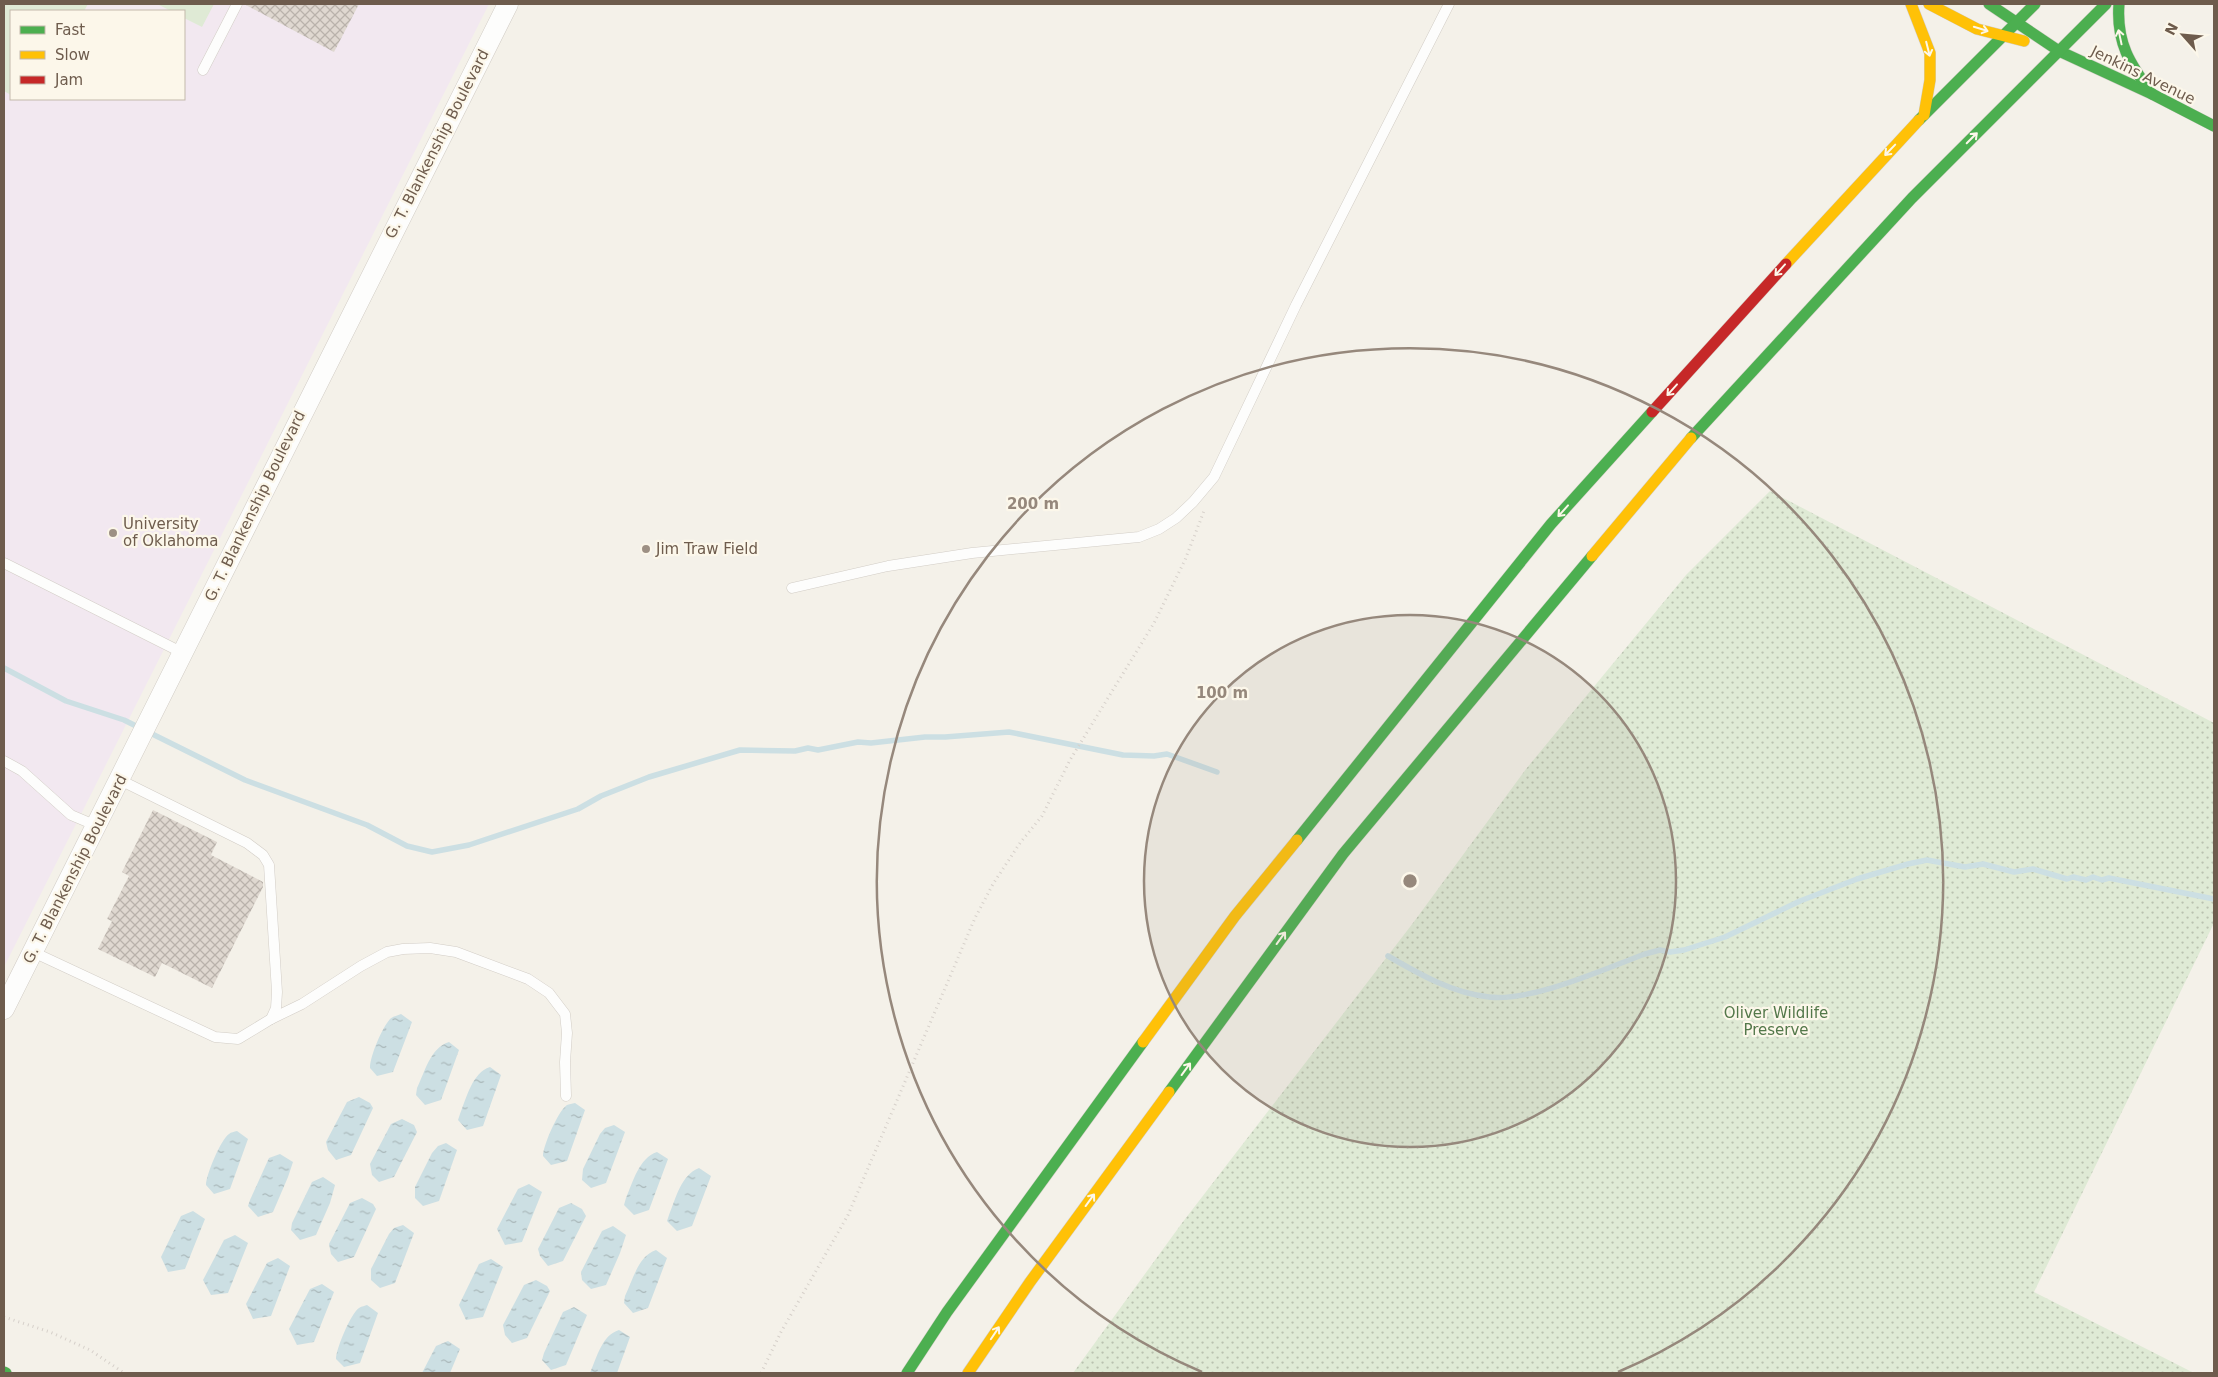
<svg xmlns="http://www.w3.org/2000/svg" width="2218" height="1377" font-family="'DejaVu Sans',sans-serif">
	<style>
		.education { fill: #f2e8f0; fill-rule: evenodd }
		.green { fill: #dfead5 }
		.park { fill: url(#park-dots) }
		.water { fill: url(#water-ripples) }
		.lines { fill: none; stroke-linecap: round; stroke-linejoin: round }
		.stream { stroke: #ccdfe3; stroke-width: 5.5 }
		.building { fill: url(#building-cross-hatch) }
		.lane-casing { stroke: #d2cdc6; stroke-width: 11 }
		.street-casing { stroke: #d2cdc6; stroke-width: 21 }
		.fast-casing { stroke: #d2cdc6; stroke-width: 12 }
		.slow-casing { stroke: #d2cdc6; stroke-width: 12 }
		.jam-casing { stroke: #d2cdc6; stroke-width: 12 }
		.path { stroke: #d6d0ca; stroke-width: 3; stroke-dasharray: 1 4; stroke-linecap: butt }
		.lane { stroke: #fdfdfc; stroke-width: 10 }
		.street { stroke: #fdfdfc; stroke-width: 20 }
		.fast { stroke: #4caf50; stroke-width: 11 }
		.slow { stroke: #ffc107; stroke-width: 11 }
		.jam { stroke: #c62828; stroke-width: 11 }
		.oneway { stroke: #fcf7ea }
		.ring { fill: none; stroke: #96887c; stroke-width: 2.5 }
		.poi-dot { fill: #9d9084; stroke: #fcf7ea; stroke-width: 2 }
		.labels { text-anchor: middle; stroke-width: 4.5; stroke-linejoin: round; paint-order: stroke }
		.street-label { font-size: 15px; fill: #6e5c4d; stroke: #fcf7ea }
		.poi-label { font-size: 15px; fill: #6e5c4d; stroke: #fcf7ea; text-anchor: start }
		.park-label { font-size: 15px; fill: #53784a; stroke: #fcf7ea }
		.centre { fill: #96887c; stroke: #fcf7ea; stroke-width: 2.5 }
		.ring-label { font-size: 15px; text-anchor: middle; font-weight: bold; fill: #96887c; stroke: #fcf7ea; stroke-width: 4.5; stroke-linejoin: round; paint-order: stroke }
	</style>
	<defs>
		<pattern id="park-dots" width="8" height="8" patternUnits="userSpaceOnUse" patternTransform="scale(1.25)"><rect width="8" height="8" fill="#dfead5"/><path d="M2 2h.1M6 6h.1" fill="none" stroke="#b9c1af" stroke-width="1.8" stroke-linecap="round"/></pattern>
		<pattern id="water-ripples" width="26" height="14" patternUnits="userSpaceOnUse" patternTransform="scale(1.25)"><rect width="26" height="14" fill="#ccdfe3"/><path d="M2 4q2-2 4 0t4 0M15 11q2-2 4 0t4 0" fill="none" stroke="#aab8ba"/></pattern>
		<pattern id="building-cross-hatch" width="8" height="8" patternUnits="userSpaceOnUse" patternTransform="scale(1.25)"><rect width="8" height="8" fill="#dfd8d0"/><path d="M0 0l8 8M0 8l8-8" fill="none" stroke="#b9b2ab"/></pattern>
	</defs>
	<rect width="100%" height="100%" fill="#f4f1e9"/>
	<path class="education" d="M 4,4 L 489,4 L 4,967 ZM 11,11 L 184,11 L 184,99 L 11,99 Z"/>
	<g class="green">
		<path d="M 4,4 L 88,4 L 84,11 L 11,11 L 11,95 L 4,91 Z"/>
		<path d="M 157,4 L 214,4 L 202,27 L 184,18 L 184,11 L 171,11 Z"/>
	</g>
	<path class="park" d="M 1770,491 L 2214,723 L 2214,923 L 2034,1292 L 2194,1373 L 1073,1373 L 1182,1223 L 1413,923 L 1526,769 L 1686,575 Z"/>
	<g class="water">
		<path d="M 401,1014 L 412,1022 L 393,1072 L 377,1076 L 370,1068 C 370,1056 382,1028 390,1019 C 393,1016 397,1016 401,1014 Z"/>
		<path d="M 449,1042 L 459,1050 L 441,1100 L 425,1105 L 416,1095 L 417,1088 C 425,1072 430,1048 449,1042 Z"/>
		<path d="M 490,1067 L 501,1075 L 483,1126 L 467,1130 L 458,1120 L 460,1114 C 467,1097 472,1073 490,1067 Z"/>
		<path d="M 359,1097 L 370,1103 L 373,1108 L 351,1155 L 336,1160 L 328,1150 L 326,1142 L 347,1102 Z"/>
		<path d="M 575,1103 L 585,1110 L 567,1161 L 551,1165 L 543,1156 C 543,1146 558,1111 567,1105 C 569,1104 572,1104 575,1103 Z"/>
		<path d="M 402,1119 L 414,1125 L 417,1132 L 394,1177 L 379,1182 L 372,1175 L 370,1164 L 391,1124 Z"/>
		<path d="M 614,1125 L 625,1132 L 606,1183 L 591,1188 L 582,1180 L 583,1169 L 600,1134 L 605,1128 Z"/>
		<path d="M 237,1131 L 248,1139 L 230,1189 L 214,1194 L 206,1185 C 206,1175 221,1139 229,1134 C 231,1132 234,1132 237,1131 Z"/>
		<path d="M 446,1143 L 457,1150 L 439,1201 L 423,1206 L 415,1198 L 415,1187 L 432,1153 L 438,1146 Z"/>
		<path d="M 657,1152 L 668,1159 L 649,1210 L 634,1215 L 624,1205 L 626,1198 C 633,1182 639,1158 657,1152 Z"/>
		<path d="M 280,1154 L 293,1162 L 288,1177 L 273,1212 L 258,1217 L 248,1206 L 250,1200 L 269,1158 Z"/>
		<path d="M 699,1168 L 711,1176 L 692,1226 L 677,1231 L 667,1221 L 669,1215 C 676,1198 681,1175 699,1168 Z"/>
		<path d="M 323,1177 L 335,1185 L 330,1203 L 316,1235 L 300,1240 L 291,1230 L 292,1223 L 312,1182 Z"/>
		<path d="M 529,1184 L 542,1192 L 522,1242 L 505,1245 L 497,1229 L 518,1189 Z"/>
		<path d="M 362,1198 L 373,1204 L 376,1209 L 354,1257 L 338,1262 L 331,1254 L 329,1244 L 350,1203 Z"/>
		<path d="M 571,1203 L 582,1209 L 586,1216 L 563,1261 L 548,1266 L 540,1256 L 538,1249 L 559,1208 Z"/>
		<path d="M 193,1211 L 205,1219 L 185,1269 L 168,1272 L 161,1257 L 181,1216 Z"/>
		<path d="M 403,1225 L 414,1233 L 395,1283 L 380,1288 L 371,1280 L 371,1269 L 389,1234 L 394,1228 Z"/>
		<path d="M 613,1226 L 626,1235 L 620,1253 L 606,1285 L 591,1289 L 582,1280 L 581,1272 L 602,1231 Z"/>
		<path d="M 235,1235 L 248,1243 L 228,1293 L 211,1295 L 203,1280 L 224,1240 Z"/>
		<path d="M 656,1250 L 667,1258 L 648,1308 L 633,1313 L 624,1303 L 625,1296 C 633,1280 638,1256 656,1250 Z"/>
		<path d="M 278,1258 L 290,1266 L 271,1316 L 253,1319 L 246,1304 L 267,1263 Z"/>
		<path d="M 491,1259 L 503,1267 L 483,1317 L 466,1320 L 459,1305 L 479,1264 Z"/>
		<path d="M 536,1280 L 547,1286 L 550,1291 L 527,1338 L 512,1343 L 505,1335 L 503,1325 L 524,1285 Z"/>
		<path d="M 322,1284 L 334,1292 L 314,1342 L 297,1345 L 289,1329 L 310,1289 Z"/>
		<path d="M 367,1305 L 378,1313 L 360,1363 L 344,1367 L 336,1359 C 336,1349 351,1313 359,1308 C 362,1306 365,1306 367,1305 Z"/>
		<path d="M 574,1307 L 587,1315 L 566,1365 L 551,1370 L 542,1360 L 544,1353 L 563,1312 Z"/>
		<path d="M 619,1330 L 630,1337 L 617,1373 L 590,1373 C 597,1357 602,1335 619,1330 Z"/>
		<path d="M 448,1341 L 460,1349 L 450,1373 L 422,1373 L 436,1346 Z"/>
	</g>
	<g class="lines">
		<g class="stream">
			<path d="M 4,668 L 66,701 L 124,720 L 245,780 L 367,825 L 407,846 L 432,852 L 469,845 L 578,809 L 601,796 L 649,777 L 740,750 L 795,751 L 808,748 L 818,750 L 858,742 L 871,743 L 925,737 L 945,737 L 1009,732 L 1123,755 L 1154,756 L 1167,754 L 1217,772"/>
			<path d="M 1388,956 C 1419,974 1452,993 1489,997 C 1532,1002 1604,969 1645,954 L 1660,950 L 1670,952 L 1684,950 L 1725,937 L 1800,901 L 1857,879 L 1908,864 L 1927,860 L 1965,867 L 1983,864 L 2014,872 L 2033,869 L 2067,879 L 2073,877 L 2086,880 L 2093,877 L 2102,880 L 2109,878 L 2214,899"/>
		</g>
	</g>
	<g class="building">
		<path d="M 244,4 L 359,4 L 334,52 Z"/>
		<path d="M 153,810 L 217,842 L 211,855 L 263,882 L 263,887 L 212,988 L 162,963 L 155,977 L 98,949 L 112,921 L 107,919 L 129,876 L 122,872 Z"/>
	</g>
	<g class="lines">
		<g class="lane-casing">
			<g id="lane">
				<path d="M 203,70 L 237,4"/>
				<path d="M 4,563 L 183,653"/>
				<path d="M 792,588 L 888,566 L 972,553 L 1139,537 L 1159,529 L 1176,518 L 1193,502 L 1214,477 L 1296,305 L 1449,4"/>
				<path d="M 4,761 L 22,771 L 71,815 L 97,826"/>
				<path d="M 33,952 L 215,1037 L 238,1039 L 271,1019 L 276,1008 L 277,992 L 269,865 L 263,855 L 247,843 L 120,780"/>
				<path d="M 271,1019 L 302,1004 L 361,966 L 387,952 L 403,949 L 430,948 L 456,952 L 528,979 L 549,993 L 565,1014 L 567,1033 L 565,1062 L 566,1096"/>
			</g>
		</g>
		<g class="street-casing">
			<path id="street" d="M 4,1009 L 508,4"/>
		</g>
		<g class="fast-casing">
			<g id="fast">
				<path d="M 1989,4 L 2059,51 L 2152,94 L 2214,126"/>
				<path d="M 2119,4 C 2116,43 2130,64 2152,94"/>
				<path d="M 1919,120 L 2035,4"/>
				<path d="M 1691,438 L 1912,198 L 2106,4"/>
				<path d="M 1297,840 L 1551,524 L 1652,412"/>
				<path d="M 1169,1092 L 1343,854 L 1592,556"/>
				<path d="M 4,1372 L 6,1373"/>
				<path d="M 907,1373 L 947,1312 L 1143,1042"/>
			</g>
		</g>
		<g class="slow-casing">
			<g id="slow">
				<path d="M 1911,4 L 1930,53 L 1930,80 L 1924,115"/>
				<path d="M 1929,4 L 1977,29 L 2024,41"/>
				<path d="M 1786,264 L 1919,120"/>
				<path d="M 1592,556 L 1691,438"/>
				<path d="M 1143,1042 L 1235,916 L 1297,840"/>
				<path d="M 968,1373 L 1030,1282 L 1169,1092"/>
			</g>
		</g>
		<g class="jam-casing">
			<path id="jam" d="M 1652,412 L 1786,264"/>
		</g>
		<g class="path">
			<path d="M 4,1317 L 50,1332 L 90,1350 L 124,1373"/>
			<path d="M 761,1373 L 781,1332 L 848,1215 L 975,918 L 993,884 L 1020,843 L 1042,816 L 1070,760 L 1154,623 L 1185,560 L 1204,511"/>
		</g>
		<use href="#lane" class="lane"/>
		<use href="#street" class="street"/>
		<use href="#fast" class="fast"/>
		<use href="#slow" class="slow"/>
		<use href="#jam" class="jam"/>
	</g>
	<defs><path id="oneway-shaft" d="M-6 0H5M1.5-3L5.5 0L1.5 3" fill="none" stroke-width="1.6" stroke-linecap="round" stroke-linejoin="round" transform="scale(1.25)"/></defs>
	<g class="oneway">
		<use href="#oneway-shaft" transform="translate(1981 29) rotate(17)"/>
		<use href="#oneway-shaft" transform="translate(2120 37) rotate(-102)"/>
		<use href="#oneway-shaft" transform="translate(1928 49) rotate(76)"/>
		<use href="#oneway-shaft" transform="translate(1972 138) rotate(-45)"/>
		<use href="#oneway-shaft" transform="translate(1890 150) rotate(134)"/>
		<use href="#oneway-shaft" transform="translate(1780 270) rotate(132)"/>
		<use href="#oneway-shaft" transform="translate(1672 390) rotate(132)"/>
		<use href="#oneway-shaft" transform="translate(1563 511) rotate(132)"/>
		<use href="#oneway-shaft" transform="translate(1281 938) rotate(-54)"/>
		<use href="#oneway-shaft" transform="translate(1186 1069) rotate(-54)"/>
		<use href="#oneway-shaft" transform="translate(1090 1200) rotate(-54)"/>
		<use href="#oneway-shaft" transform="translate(995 1333) rotate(-56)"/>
	</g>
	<circle cx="1410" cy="881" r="266" fill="#96887c" fill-opacity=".12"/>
	<g class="ring">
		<circle cx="1410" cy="881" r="266"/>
		<path d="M1202 1372A533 533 0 1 1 1618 1372"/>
	</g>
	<g class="poi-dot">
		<circle cx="113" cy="533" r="5"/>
		<circle cx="646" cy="549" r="5"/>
	</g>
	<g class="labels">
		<g class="street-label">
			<text transform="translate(2143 75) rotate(26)" y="5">Jenkins Avenue</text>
			<text transform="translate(437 144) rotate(-63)" y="5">G. T. Blankenship Boulevard</text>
			<text transform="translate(255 506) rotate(-64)" y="5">G. T. Blankenship Boulevard</text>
			<text transform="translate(75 869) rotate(-63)" y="5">G. T. Blankenship Boulevard</text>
		</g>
		<g class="poi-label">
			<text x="123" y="529">University<tspan x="123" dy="17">of Oklahoma</tspan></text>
			<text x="656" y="554">Jim Traw Field</text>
		</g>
		<g class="park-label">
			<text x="1776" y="1018">Oliver Wildlife<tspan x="1776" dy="17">Preserve</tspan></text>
		</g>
	</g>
	<circle cx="1410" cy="881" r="8" class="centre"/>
	<g class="ring-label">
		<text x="1033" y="509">200 m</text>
		<text x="1222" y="698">100 m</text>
	</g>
	<rect width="2218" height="1377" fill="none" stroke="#6e5c4d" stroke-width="10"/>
	<rect x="10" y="10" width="175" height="90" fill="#fcf7ea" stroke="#c3b9ab"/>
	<rect x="20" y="26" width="25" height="8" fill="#4caf50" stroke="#c3b9ab"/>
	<text x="55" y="35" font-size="15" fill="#6e5c4d">Fast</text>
	<rect x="20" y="51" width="25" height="8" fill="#ffc107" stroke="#c3b9ab"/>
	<text x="55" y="60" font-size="15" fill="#6e5c4d">Slow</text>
	<rect x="20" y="76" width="25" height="8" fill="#c62828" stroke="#c3b9ab"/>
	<text x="55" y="85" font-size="15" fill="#6e5c4d">Jam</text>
	<g transform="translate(2183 35) rotate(297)" stroke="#fcf7ea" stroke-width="4" paint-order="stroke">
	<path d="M0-4L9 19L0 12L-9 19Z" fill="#6e5c4d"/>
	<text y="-8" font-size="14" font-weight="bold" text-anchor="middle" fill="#6e5c4d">N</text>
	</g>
</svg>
